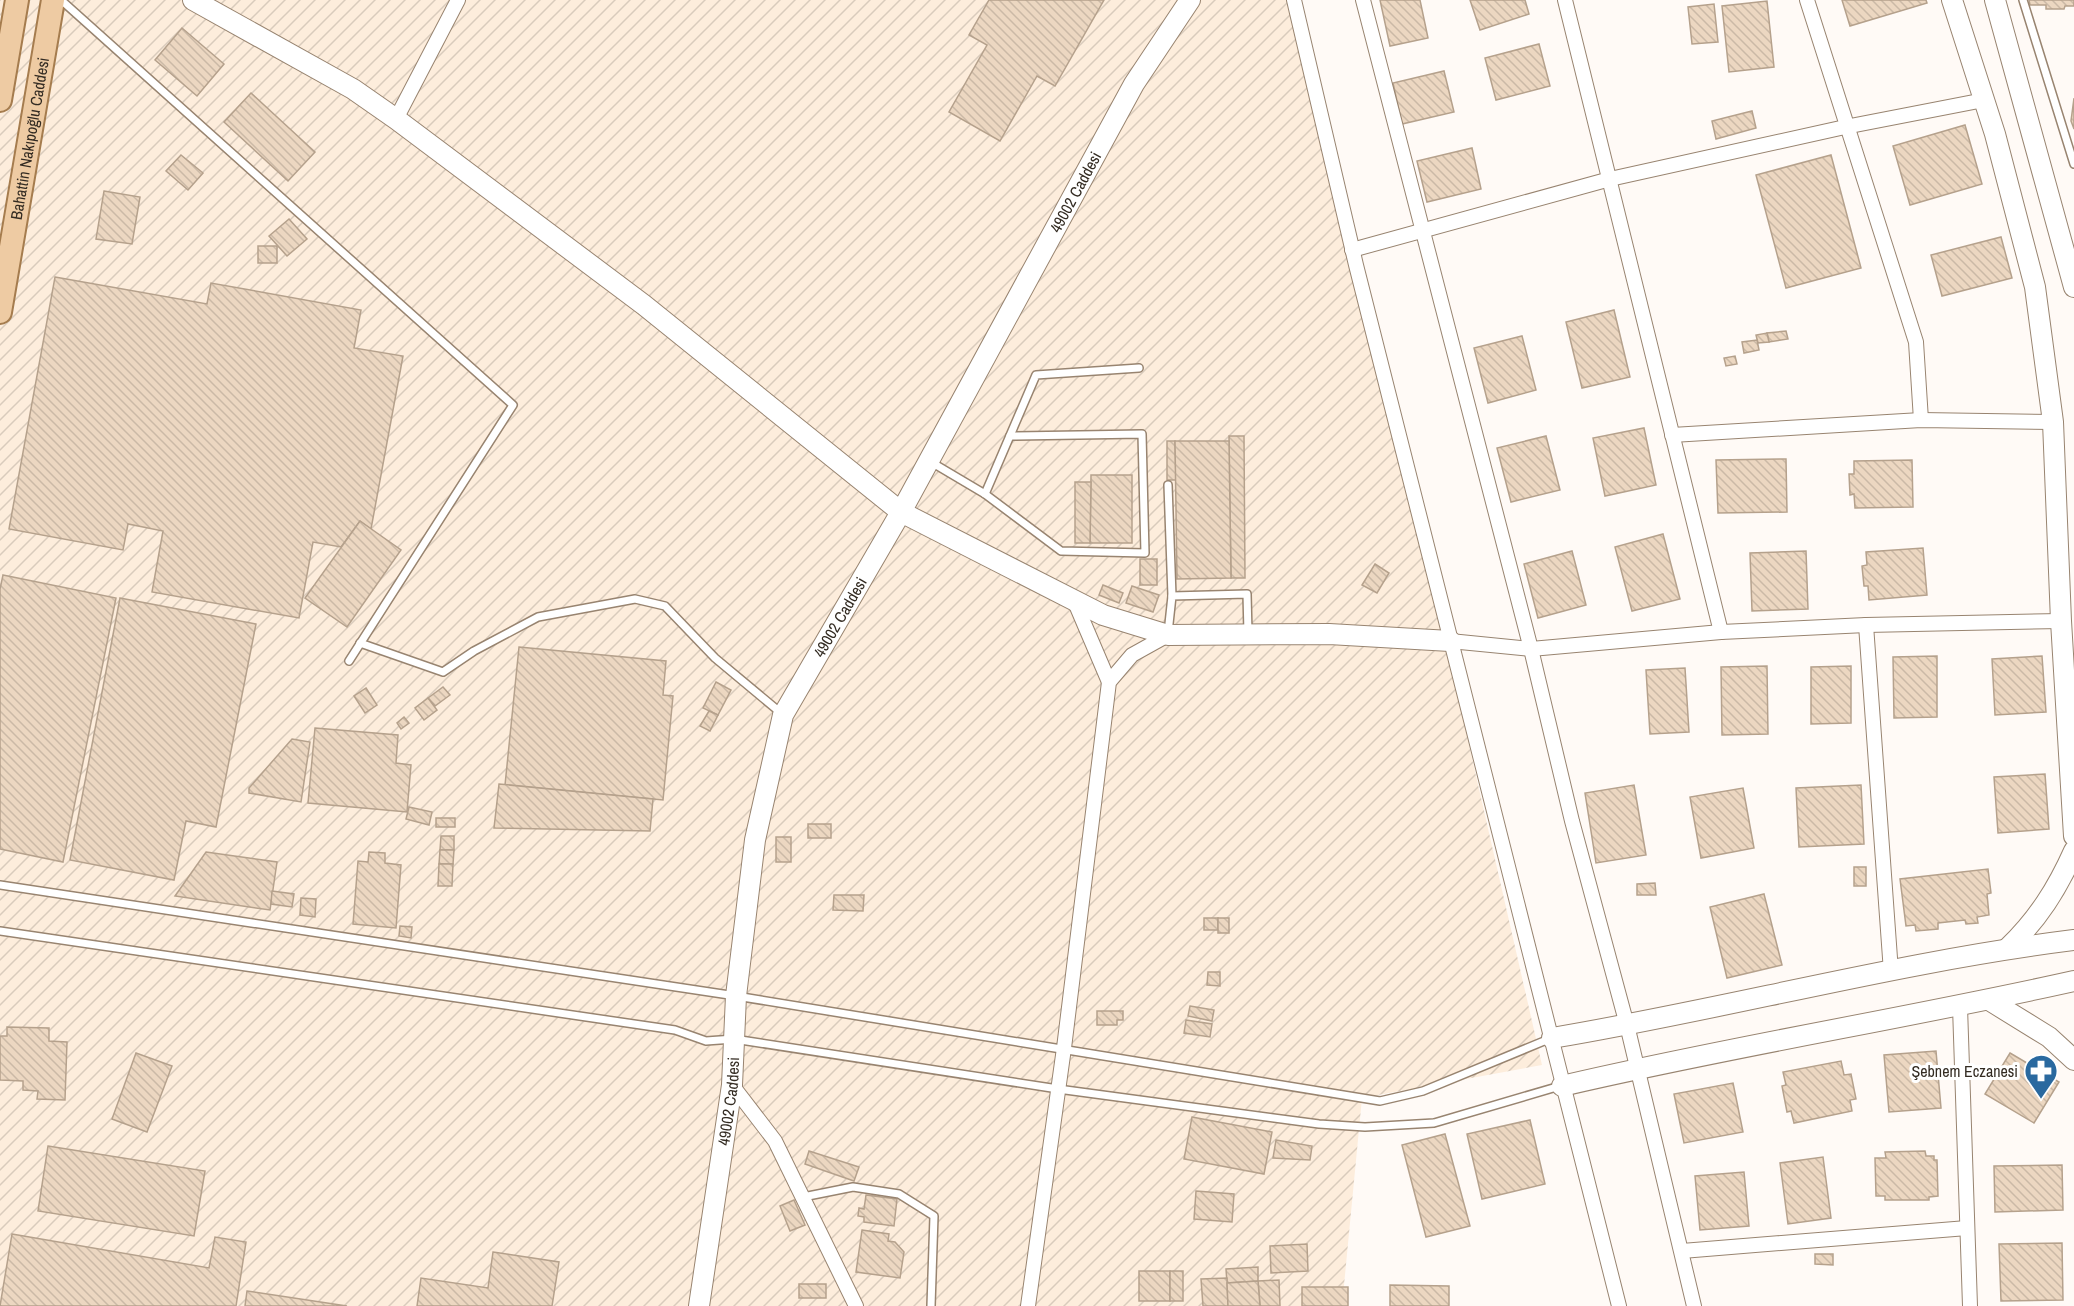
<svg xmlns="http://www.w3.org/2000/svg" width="2074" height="1306" font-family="'Archivo Narrow',sans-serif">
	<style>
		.industrial { fill: url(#industrial-furrows) }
		.building { fill: url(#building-back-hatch); stroke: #b5a18c; stroke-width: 1.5 }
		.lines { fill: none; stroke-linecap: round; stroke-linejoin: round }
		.lane-casing { stroke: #988470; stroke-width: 10 }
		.street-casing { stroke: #988470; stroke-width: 16 }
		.secondary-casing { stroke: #988470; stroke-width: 22 }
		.primary-casing { stroke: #a57c4e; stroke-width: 26 }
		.lane { stroke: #fff; stroke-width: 7 }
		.street { stroke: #fff; stroke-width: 14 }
		.secondary { stroke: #fff; stroke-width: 20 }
		.primary { stroke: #eecba3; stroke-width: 22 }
		.labels { text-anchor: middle; stroke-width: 6; stroke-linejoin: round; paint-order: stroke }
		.street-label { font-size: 16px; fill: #332b22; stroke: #fff }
		.poi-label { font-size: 16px; fill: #332b22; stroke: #fff; text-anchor: end }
	</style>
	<defs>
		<pattern id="industrial-furrows" width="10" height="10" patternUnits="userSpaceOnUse" patternTransform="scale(1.5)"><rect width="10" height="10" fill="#fdeddc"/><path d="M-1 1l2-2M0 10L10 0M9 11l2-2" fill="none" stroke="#d9cbbc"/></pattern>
		<pattern id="building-back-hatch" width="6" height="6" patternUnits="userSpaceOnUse" patternTransform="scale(1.5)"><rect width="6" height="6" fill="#ecd7c1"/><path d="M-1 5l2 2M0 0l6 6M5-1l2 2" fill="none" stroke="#cbb9a6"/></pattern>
	</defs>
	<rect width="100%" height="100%" fill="#fffaf6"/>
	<path class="industrial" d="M 0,0 L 1299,0 L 1542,1065 L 1362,1098 L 1342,1306 L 0,1306 Z"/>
	<g class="building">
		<path d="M 989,0 L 1104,0 L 1055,86 L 1037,76 L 1000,141 L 949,112 L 987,45 L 969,35 Z"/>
		<path d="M 1380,0 L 1420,0 L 1428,38 L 1390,46 Z"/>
		<path d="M 1470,0 L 1525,0 L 1529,14 L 1480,30 Z"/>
		<path d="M 1842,0 L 1926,0 L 1927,3 L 1850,26 Z"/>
		<path d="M 2029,0 L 2074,0 L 2074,6 L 2065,6 L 2064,9 L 2046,9 L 2046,5 L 2030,5 Z"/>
		<path d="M 1767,1 L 1774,67 L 1729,72 L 1722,6 Z"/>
		<path d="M 1714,4 L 1718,42 L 1692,44 L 1688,7 Z"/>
		<path d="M 182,28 L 224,64 L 197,96 L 155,60 Z"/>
		<path d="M 1539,44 L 1550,86 L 1496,100 L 1485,58 Z"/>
		<path d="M 1444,71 L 1454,112 L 1402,124 L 1393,83 Z"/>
		<path d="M 251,93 L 315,152 L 288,181 L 224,122 Z"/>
		<path d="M 2074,98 L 2074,129 L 2071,121 Z"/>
		<path d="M 1752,111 L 1756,128 L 1716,139 L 1712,121 Z"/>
		<path d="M 1965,125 L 1982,184 L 1910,205 L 1893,146 Z"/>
		<path d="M 1472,148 L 1481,189 L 1427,202 L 1417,161 Z"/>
		<path d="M 181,155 L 203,173 L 188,190 L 166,171 Z"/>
		<path d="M 1831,155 L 1861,268 L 1786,288 L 1756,175 Z"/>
		<path d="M 104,191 L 140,197 L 132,244 L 96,239 Z"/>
		<path d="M 289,219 L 307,239 L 287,256 L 269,236 Z"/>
		<path d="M 2001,237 L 2012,278 L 1942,296 L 1931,255 Z"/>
		<rect x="258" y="246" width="19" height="17"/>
		<path d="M 55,277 L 207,304 L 211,283 L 361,310 L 354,348 L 403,356 L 371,529 L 360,521 L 341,547 L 313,542 L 299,618 L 152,592 L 163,531 L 128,524 L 123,550 L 9,529 Z"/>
		<path d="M 1614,310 L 1630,377 L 1582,388 L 1566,322 Z"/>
		<path d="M 1786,331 L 1788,339 L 1769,342 L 1767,333 Z"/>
		<path d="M 1767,333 L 1769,342 L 1758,343 L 1756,335 Z"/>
		<path d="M 1522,336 L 1536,390 L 1488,403 L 1474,348 Z"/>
		<path d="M 1757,340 L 1759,350 L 1744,353 L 1742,342 Z"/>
		<path d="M 1735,356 L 1737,364 L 1726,366 L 1724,358 Z"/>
		<path d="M 1644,428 L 1656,485 L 1605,496 L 1593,438 Z"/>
		<path d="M 1229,436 L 1244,436 L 1245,578 L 1231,578 Z"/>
		<path d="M 1546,436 L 1560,490 L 1511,502 L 1497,448 Z"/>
		<path d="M 1167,441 L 1175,441 L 1176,480 L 1167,480 Z"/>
		<path d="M 1175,441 L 1229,441 L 1231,578 L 1177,579 Z"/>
		<path d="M 1786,459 L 1787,512 L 1718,513 L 1716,460 Z"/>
		<path d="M 1912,460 L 1913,507 L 1855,508 L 1854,494 L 1850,495 L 1849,474 L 1854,474 L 1854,461 Z"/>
		<path d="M 1091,475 L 1132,475 L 1132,543 L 1090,543 Z"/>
		<path d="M 1075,482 L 1091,482 L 1090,543 L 1075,543 Z"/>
		<path d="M 360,521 L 401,550 L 347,627 L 305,598 Z"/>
		<path d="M 1663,534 L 1680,599 L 1632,611 L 1615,547 Z"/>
		<path d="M 1923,548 L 1927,595 L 1869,600 L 1868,586 L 1864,586 L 1862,566 L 1867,565 L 1866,552 Z"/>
		<path d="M 1572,551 L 1586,605 L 1538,618 L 1524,564 Z"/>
		<path d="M 1806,551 L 1808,609 L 1752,611 L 1750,553 Z"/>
		<rect x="1140" y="559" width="17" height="26"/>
		<path d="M 1375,564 L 1389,573 L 1377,593 L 1362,585 Z"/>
		<path d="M 3,575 L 116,598 L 63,862 L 0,849 L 0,589 Z"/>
		<path d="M 1103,585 L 1123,593 L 1119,603 L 1099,595 Z"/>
		<path d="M 1132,586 L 1159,595 L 1153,612 L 1126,603 Z"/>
		<path d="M 120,598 L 256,624 L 216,827 L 186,821 L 174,880 L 70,860 Z"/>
		<path d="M 519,647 L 666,661 L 663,695 L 673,696 L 663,800 L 505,785 Z"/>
		<path d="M 1937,656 L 1937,717 L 1894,718 L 1893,657 Z"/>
		<path d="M 2042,656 L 2046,712 L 1995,715 L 1992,659 Z"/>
		<path d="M 1767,666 L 1768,734 L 1722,735 L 1721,667 Z"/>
		<path d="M 1851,666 L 1851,723 L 1811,724 L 1811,667 Z"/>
		<path d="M 1685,668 L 1689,732 L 1650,734 L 1646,670 Z"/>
		<path d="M 716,682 L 731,690 L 718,715 L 703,708 Z"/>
		<path d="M 443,687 L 450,695 L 435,706 L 428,698 Z"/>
		<path d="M 366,688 L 377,705 L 365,713 L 354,696 Z"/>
		<path d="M 428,698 L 437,710 L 424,720 L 415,708 Z"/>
		<path d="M 709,711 L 718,715 L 710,731 L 700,726 Z"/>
		<path d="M 404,717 L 409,723 L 401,729 L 397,723 Z"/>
		<path d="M 315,728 L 398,735 L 396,763 L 411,765 L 407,812 L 308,803 Z"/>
		<path d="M 292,739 L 310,742 L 301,802 L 249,793 L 249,788 Z"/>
		<path d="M 2045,774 L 2049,829 L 1998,833 L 1994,777 Z"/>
		<path d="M 499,784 L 653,799 L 650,831 L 494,828 Z"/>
		<path d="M 1634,785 L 1646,855 L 1596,863 L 1585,793 Z"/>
		<path d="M 1861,785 L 1864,844 L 1799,847 L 1796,788 Z"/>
		<path d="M 1743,788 L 1754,848 L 1701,858 L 1690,797 Z"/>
		<path d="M 409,807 L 432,812 L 429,825 L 406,819 Z"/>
		<rect x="436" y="818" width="19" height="9"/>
		<rect x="808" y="824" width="23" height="14"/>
		<path d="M 441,836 L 454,836 L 454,850 L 440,850 Z"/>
		<rect x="776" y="837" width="15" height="25"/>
		<path d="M 440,850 L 454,850 L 453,864 L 439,864 Z"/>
		<path d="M 206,852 L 277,862 L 270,910 L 175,896 Z"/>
		<path d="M 369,852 L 385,853 L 385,863 L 401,865 L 396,928 L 353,924 L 358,861 L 368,862 Z"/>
		<path d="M 439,864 L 453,864 L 452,886 L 438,886 Z"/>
		<rect x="1854" y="867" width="12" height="19"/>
		<path d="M 1988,869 L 1991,893 L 1987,894 L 1989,915 L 1977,917 L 1978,923 L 1966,924 L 1965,920 L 1938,923 L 1938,929 L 1916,931 L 1915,925 L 1906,926 L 1900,879 Z"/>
		<path d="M 1655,883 L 1656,895 L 1637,895 L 1637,884 Z"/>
		<path d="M 272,891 L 294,894 L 292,907 L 271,904 Z"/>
		<path d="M 1764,894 L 1782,965 L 1727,978 L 1710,907 Z"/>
		<path d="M 834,895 L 864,895 L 863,911 L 833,910 Z"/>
		<path d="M 301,898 L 316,899 L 315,917 L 300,915 Z"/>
		<rect x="1204" y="918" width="14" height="12"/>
		<rect x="1218" y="918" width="11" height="15"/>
		<path d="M 400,926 L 412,927 L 411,938 L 399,936 Z"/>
		<path d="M 1208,972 L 1220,972 L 1220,986 L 1207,985 Z"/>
		<path d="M 1190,1006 L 1214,1010 L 1212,1021 L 1188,1016 Z"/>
		<path d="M 1097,1011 L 1123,1011 L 1123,1020 L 1117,1020 L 1117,1025 L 1097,1025 Z"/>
		<path d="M 1186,1020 L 1212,1024 L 1210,1037 L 1184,1033 Z"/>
		<path d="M 7,1027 L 49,1028 L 49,1041 L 67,1042 L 65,1100 L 37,1099 L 38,1091 L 23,1090 L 23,1081 L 0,1080 L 0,1036 L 7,1036 Z"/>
		<path d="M 1936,1051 L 1941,1108 L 1889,1112 L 1884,1055 Z"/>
		<path d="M 136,1053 L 172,1066 L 147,1132 L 112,1119 Z"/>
		<path d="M 2010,1053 L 2059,1082 L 2034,1123 L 1985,1094 Z"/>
		<path d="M 1841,1061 L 1844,1075 L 1851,1074 L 1856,1099 L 1850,1100 L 1852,1111 L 1794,1123 L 1791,1111 L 1787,1112 L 1782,1086 L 1786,1085 L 1783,1072 Z"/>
		<path d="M 1733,1083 L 1743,1132 L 1684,1143 L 1674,1094 Z"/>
		<path d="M 1192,1117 L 1272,1132 L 1264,1174 L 1184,1159 Z"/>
		<path d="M 1530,1120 L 1545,1184 L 1482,1199 L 1467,1134 Z"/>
		<path d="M 1445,1134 L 1470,1226 L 1426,1237 L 1402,1145 Z"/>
		<path d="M 1276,1140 L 1312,1146 L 1310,1160 L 1273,1158 Z"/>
		<path d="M 48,1146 L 205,1171 L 194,1236 L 38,1211 Z"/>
		<path d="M 809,1151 L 859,1167 L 854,1181 L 805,1164 Z"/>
		<path d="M 1925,1151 L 1926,1156 L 1934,1156 L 1934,1160 L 1937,1160 L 1938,1196 L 1929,1197 L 1929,1200 L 1885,1200 L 1885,1196 L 1876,1196 L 1875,1158 L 1886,1158 L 1885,1152 Z"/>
		<path d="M 1823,1157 L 1831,1218 L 1788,1224 L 1780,1163 Z"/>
		<path d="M 2062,1165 L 2063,1210 L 1995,1212 L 1994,1166 Z"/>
		<path d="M 1744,1172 L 1749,1226 L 1700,1230 L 1695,1176 Z"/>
		<path d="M 1196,1191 L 1234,1194 L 1232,1222 L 1194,1219 Z"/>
		<path d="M 866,1195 L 897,1199 L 894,1226 L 864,1222 L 864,1217 L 858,1216 L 859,1208 L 864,1209 Z"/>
		<path d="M 794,1200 L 805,1225 L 790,1231 L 780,1206 Z"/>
		<path d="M 862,1230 L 889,1234 L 888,1241 L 895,1242 L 904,1252 L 900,1278 L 856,1272 Z"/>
		<path d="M 12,1234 L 209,1268 L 215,1237 L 246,1242 L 236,1306 L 0,1306 Z"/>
		<path d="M 2062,1243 L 2063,1300 L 2001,1301 L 1999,1244 Z"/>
		<path d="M 1307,1244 L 1308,1271 L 1271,1273 L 1270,1246 Z"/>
		<path d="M 493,1252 L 559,1262 L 552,1306 L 417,1306 L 421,1278 L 488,1288 Z"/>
		<path d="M 1815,1254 L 1833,1254 L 1833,1265 L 1815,1264 Z"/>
		<path d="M 1258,1267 L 1258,1281 L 1227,1283 L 1226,1269 Z"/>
		<rect x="1139" y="1271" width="31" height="30"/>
		<rect x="1170" y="1271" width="13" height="30"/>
		<path d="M 1227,1278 L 1228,1306 L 1203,1306 L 1201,1279 Z"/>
		<path d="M 1279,1280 L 1280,1306 L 1260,1306 L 1258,1281 Z"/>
		<path d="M 1258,1281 L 1260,1306 L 1228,1306 L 1227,1283 Z"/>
		<rect x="799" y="1284" width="27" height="14"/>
		<path d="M 1390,1285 L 1449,1286 L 1449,1306 L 1390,1306 Z"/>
		<rect x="1302" y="1287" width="46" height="19"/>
		<path d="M 247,1291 L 347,1306 L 245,1306 Z"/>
	</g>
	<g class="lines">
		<g class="lane-casing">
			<g id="lane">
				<path d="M 61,0 L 513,405 L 349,661"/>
				<path d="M 2023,0 L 2074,164"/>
				<path d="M 931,462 L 985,494 L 1061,551 L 1145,553 L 1142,434 L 1010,436"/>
				<path d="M 1168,485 L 1172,596"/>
				<path d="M 985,494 L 1036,375 L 1139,368"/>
				<path d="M 1168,633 L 1172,596 L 1247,594 L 1248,633"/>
				<path d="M 360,643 L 443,672 L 474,651 L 538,617 L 635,599 L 665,606 L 715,658 L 781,713"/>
				<path d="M 0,885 L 736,996 L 1380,1101 L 1423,1091 L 1549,1039"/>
				<path d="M 0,931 L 675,1030 L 706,1041 L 734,1039 L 1058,1089 L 1319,1124 L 1365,1127 L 1434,1123 L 1560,1086"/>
				<path d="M 803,1197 L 853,1187 L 899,1194 L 934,1216 L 931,1306"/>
			</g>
		</g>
		<g class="street-casing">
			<g id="street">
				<path d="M 1294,0 L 1356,265 L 1619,1306"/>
				<path d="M 1363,0 L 1531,649 L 1572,821 L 1627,1025 L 1694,1306"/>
				<path d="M 1565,0 L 1721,632"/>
				<path d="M 1807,0 L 1916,342 L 1921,420"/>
				<path d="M 396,119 L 458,0"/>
				<path d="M 1352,250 L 1610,179 L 1845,127 L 1984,100"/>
				<path d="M 1672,435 L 1921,420 L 2053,422"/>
				<path d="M 1074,600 L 1109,682"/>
				<path d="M 1866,625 L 1891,972"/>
				<path d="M 1450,641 L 1531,649 L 1721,632 L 1866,625 L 2061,621"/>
				<path d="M 1960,1007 L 1970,1306"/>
				<path d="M 732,1085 L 775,1141 L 856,1306"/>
				<path d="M 1682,1251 L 1967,1228"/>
				<path d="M 1028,1306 L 1064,1048 L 1109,682 L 1132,655 L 1168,635"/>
			</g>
		</g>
		<g class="secondary-casing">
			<g id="secondary">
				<path d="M 193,0 L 353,89 L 396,119 L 644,305 L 901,512 L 1103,615 L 1168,635 L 1329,634 L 1450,641"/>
				<path d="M 1952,0 L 1995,134 L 2035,287 L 2053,422 L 2061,621 L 2074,836"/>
				<path d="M 1995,0 L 2074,287"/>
				<path d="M 2008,948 C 2038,919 2057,889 2074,851"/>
				<path d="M 1989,1000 L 2049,1037 L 2074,1060"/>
				<path d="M 1552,1038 C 1726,1009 1898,962 2074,940"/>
				<path d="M 1562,1086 C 1732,1046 1904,1019 2074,981"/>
				<path id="s1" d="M 699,1306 L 732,1085 L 736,996 L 755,840 L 783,715 L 901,512 L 1134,84 L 1190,0"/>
			</g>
		</g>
		<g class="primary-casing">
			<g id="primary">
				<path d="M 0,100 L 17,0"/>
				<path id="s2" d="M 0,312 L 53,0"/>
			</g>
		</g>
		<use href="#lane" class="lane"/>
		<use href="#street" class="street"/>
		<use href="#secondary" class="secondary"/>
		<use href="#primary" class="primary"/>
	</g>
	<defs>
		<g id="pharmacy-pin" transform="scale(1.725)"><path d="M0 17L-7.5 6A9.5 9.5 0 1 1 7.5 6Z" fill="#2a699f" stroke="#fff"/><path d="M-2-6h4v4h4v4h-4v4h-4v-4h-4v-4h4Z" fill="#fff"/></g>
	</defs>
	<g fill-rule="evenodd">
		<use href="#pharmacy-pin" x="2041" y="1071"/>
	</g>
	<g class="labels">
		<g class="street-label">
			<text dy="6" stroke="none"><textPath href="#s2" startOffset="176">Bahattin Nakıpoğlu Caddesi</textPath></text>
			<text dy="6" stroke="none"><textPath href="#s1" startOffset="1197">49002 Caddesi</textPath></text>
			<text dy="6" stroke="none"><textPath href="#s1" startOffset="711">49002 Caddesi</textPath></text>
			<text dy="6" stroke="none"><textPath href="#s1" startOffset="207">49002 Caddesi</textPath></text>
		</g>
		<g class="poi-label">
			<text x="2018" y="1077">Şebnem Eczanesi</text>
		</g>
	</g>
</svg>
